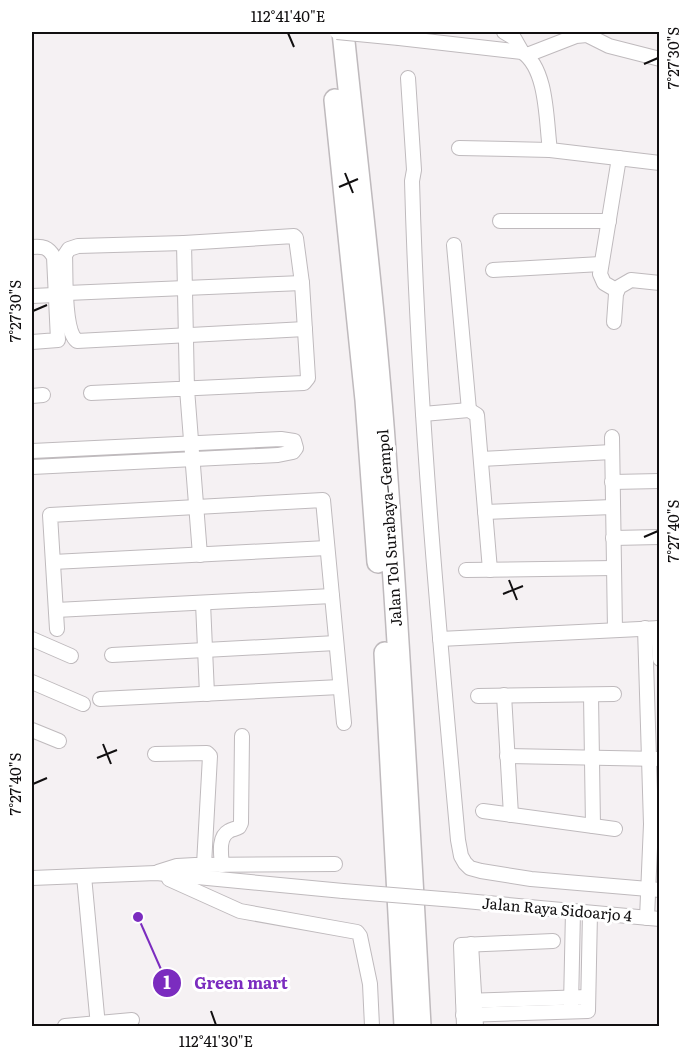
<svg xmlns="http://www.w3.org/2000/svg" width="691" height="1058" font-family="Literata,serif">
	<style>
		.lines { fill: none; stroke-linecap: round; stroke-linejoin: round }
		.minor-casing { stroke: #bfbabd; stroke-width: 16 }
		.highway-casing { stroke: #bfbabd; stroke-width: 24 }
		.minor { stroke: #fff; stroke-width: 14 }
		.highway { stroke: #fff; stroke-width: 21 }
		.minor-bridge-casing { stroke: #bfbabd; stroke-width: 16; stroke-linecap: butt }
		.minor-bridge { stroke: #fff; stroke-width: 14 }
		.ticks { fill: none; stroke: #110f10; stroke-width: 2 }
		.labels { text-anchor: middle; stroke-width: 6; stroke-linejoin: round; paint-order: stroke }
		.street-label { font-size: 15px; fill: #110f10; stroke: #fff }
		.leader { fill: none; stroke: #7b2cbf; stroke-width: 2 }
		.callout-dot { fill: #7b2cbf; stroke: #fff; stroke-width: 2 }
		.mark-label { font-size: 18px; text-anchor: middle; font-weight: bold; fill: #fff }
		.callout-label { font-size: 16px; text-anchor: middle; font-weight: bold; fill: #7b2cbf; stroke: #fff; stroke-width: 6; stroke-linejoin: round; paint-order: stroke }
		.neatline { fill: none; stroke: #110f10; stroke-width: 2 }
		.ticks-label { font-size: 15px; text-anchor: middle; fill: #110f10 }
	</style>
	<rect width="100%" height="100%" fill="#f5f1f3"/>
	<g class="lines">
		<g class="minor-casing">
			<g id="minor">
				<path d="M 504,32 L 514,38 L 522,52"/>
				<path d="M 399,38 L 522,52 C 548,69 546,123 550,150 L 660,163"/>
				<path d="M 527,55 L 576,36 L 587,35 L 609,46 L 660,59"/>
				<path d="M 408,78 L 414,170 L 412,181 C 418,401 438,621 458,840 L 461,856 L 465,863 L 470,868 L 481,871 L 531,879 L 660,890"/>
				<path d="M 459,148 L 550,150"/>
				<path d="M 500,221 L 609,221"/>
				<path d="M 184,243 L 78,246 L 69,249 L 65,255 C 66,274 63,330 77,341 L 305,329"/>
				<path d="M 454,245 L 469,410"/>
				<path d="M 32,247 C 43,246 48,247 54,257 L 58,340 L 32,342"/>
				<path d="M 493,270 L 601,264"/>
				<path d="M 616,290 L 604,283 L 600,274 L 619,158"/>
				<path d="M 67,293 L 302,283"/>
				<path d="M 32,296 L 55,295"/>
				<path d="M 614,322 L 616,294 L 619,287 L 631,280 L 660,283"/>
				<path d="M 91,393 L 304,383 L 308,378 L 302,283 L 296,238 L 294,236 L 184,243 L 187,389 L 200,555"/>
				<path d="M 32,396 L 43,395"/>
				<path d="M 423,414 L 469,410 L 477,415 L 490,570"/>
				<path d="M 612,437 L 615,630"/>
				<path d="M 32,451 L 281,439 L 294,441 L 296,448 L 293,452 L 278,455 L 32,467"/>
				<path d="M 481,459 L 612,452"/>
				<path d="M 612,482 L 660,481"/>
				<path d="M 485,512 L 613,507"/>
				<path d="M 613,538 L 660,537"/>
				<path d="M 53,562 L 327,548"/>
				<path d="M 466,570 L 614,568"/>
				<path d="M 203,603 L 207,694"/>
				<path d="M 56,610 L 332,596"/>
				<path d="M 645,628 L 651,824 L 647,918"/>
				<path d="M 658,628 L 660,659"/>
				<path d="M 57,629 L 50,515 L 323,500 L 344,723"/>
				<path d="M 32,639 L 71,656"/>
				<path d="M 440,639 L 660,628"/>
				<path d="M 112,655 L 336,643"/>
				<path d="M 32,682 L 83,704"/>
				<path d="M 504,695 L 511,815"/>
				<path d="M 591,695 L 593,826"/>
				<path d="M 478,696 L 614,694"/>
				<path d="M 100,699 L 340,687"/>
				<path d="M 32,730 L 59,741"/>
				<path d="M 155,754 L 207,753 L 210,756 L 204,865"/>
				<path d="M 507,756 L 660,759"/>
				<path d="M 483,811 L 615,829"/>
				<path d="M 222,865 C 221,854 218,837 229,831 C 232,829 236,829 239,827 L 241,823 L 242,736"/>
				<path d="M 158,872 L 177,866 L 195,865 L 335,864"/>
				<path d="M 84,876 L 98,1026"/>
				<path d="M 32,878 L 156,873 L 343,891"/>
				<path d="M 169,879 L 240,911 L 357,932 L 360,936 L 370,984 L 372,1026"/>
				<path d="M 455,900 L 660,919"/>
				<path d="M 471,944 L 476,1026"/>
				<path d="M 463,1001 L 588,997"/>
				<path d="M 571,1005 L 573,911"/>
				<path d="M 463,1015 L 588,1011 L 590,913"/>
				<path d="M 65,1026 L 132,1020"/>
				<path d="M 464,1026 L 461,945 L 553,941"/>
			</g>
		</g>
		<g class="highway-casing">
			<g id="highway">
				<path d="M 343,32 C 358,176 376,321 386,466 C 400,652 410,839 420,1026"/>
				<path d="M 335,100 L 366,400 L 378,562"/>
				<path d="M 385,653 L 405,1026"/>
			</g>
		</g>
		<use href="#minor" class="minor"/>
		<use href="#highway" class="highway"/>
		<g class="minor-bridge-casing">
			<g id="minor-bridge">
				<path d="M 337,32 L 399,38"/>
				<path d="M 343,891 L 455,900"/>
			</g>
		</g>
		<use href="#minor-bridge" class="minor-bridge"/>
	</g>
	<path class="ticks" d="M 288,33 L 294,47M 644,64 L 658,58M 345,173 L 353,193M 339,187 L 358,179M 33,311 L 47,305M 644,537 L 658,531M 509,580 L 517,600M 503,594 L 523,586M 103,744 L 111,764M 97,758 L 117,750M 33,784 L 47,778M 211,1011 L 216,1025"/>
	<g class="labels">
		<g class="street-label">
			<text transform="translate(390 528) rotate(-94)" y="5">Jalan Tol Surabaya–Gempol</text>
			<text transform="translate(557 910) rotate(5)" y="5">Jalan Raya Sidoarjo 4</text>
		</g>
	</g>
	<path class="leader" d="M138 917L167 983"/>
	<g class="callout-dot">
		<circle cx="138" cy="917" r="6"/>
		<circle cx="167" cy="983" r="15"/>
	</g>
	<g class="mark-label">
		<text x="167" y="989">1</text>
	</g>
	<g class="callout-label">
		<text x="241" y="989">Green mart</text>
	</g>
	<rect width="691" height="1058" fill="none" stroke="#ffffff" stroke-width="66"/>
	<rect x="33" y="33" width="625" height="992" class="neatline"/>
	<g class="ticks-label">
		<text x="288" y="22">112°41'40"E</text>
		<text transform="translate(674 58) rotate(-90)" y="5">7°27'30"S</text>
		<text transform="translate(16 311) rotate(-90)" y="5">7°27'30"S</text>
		<text transform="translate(674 531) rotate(-90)" y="5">7°27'40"S</text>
		<text transform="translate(16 784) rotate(-90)" y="5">7°27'40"S</text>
		<text x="216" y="1047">112°41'30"E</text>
	</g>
</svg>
